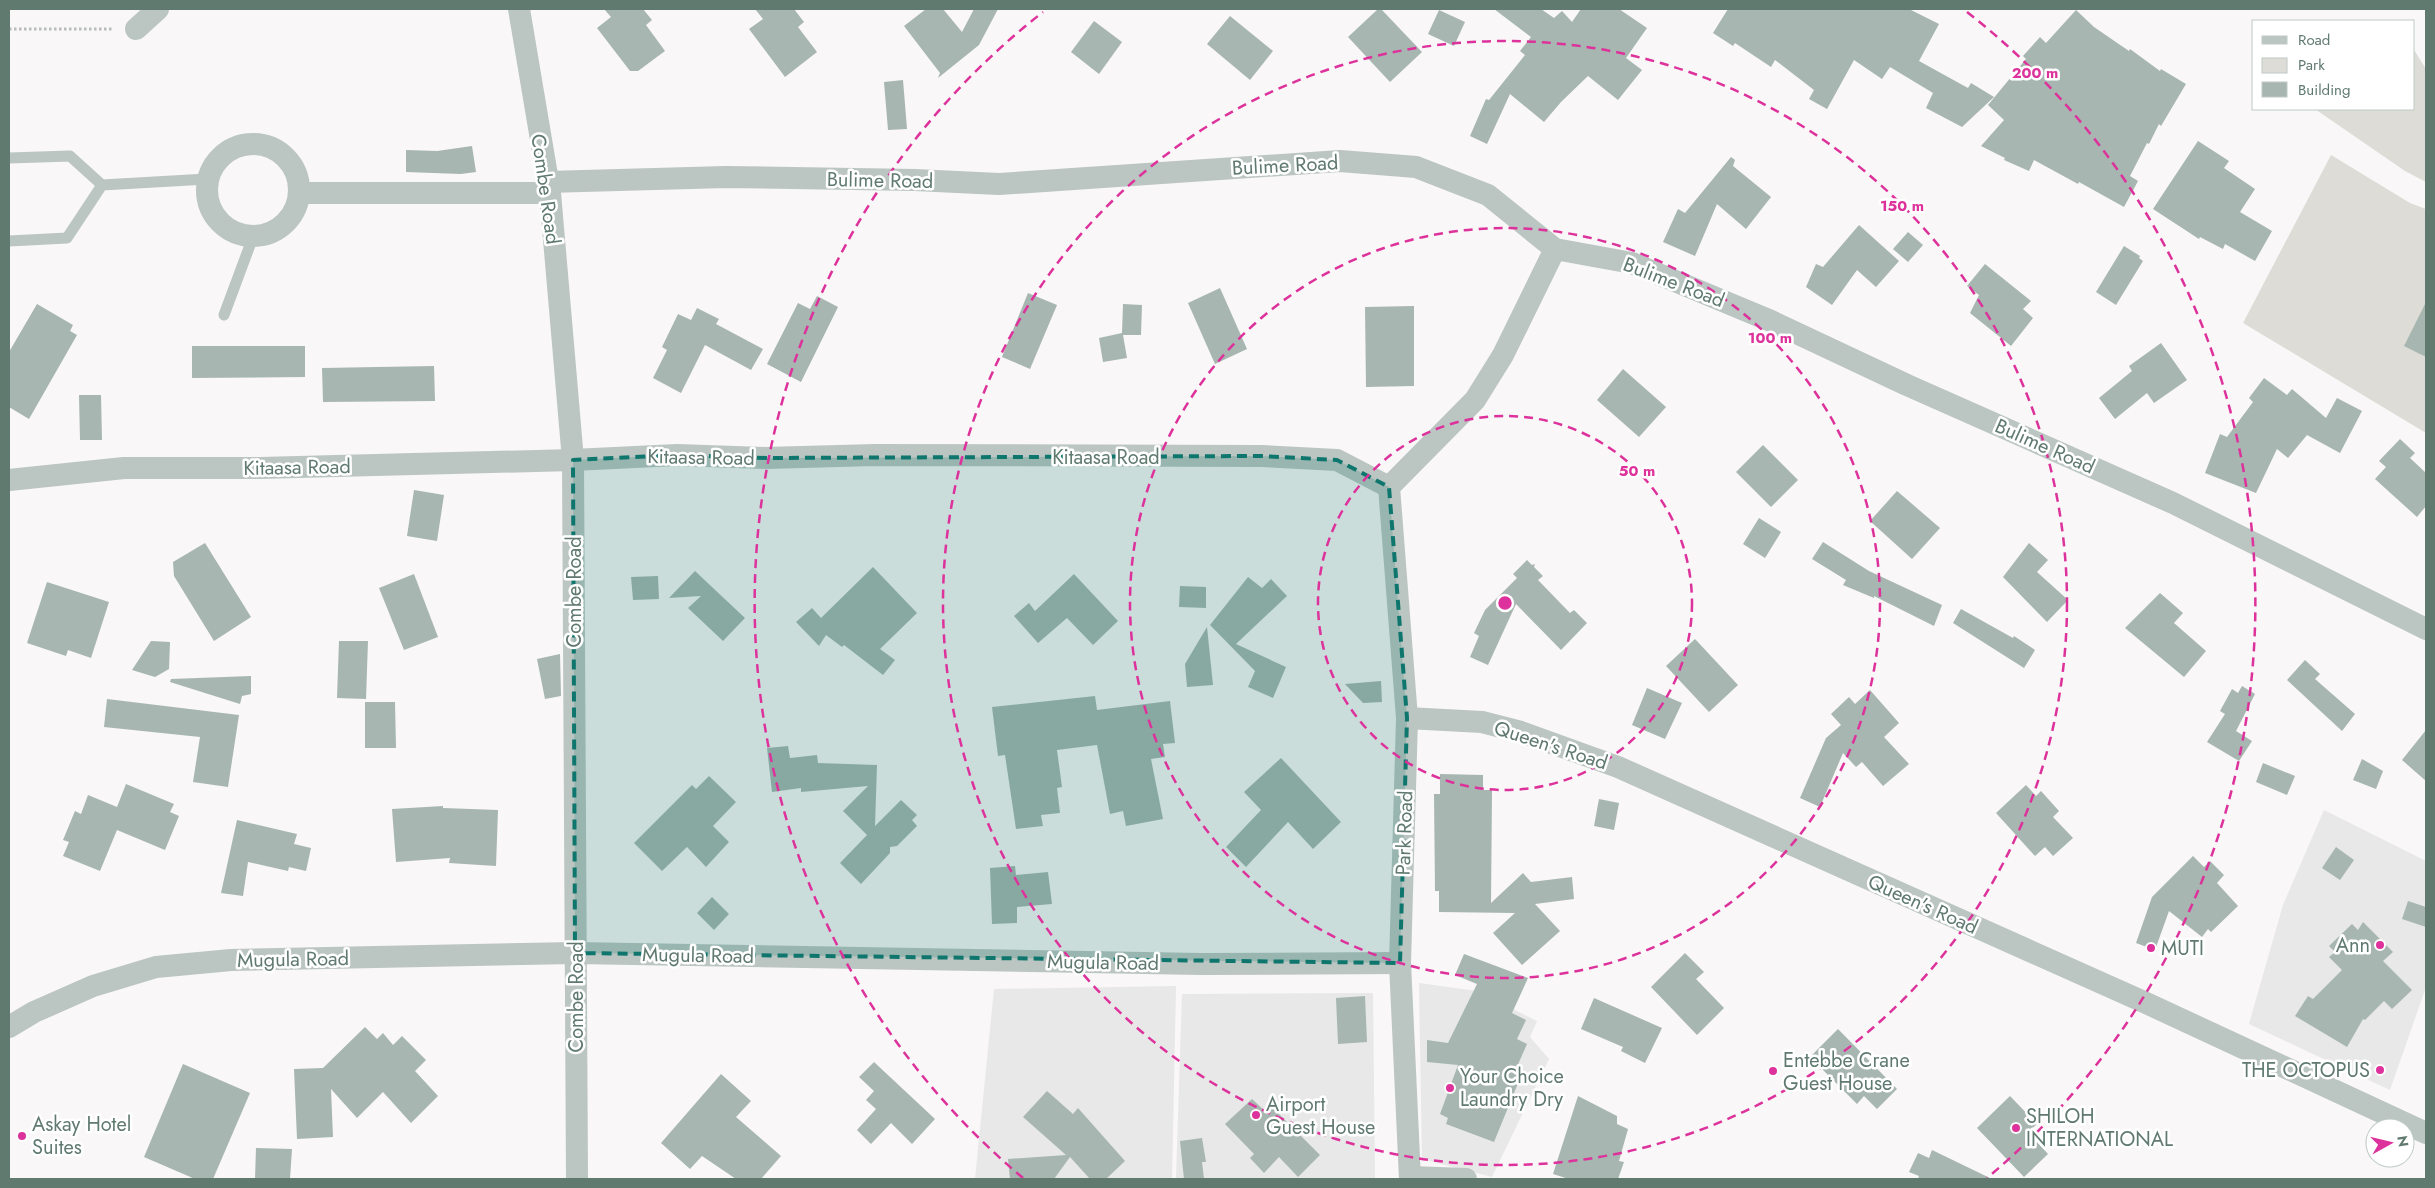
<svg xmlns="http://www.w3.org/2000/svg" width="2435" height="1188" font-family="Jost,sans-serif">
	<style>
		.built { fill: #e7e8e7 }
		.green { fill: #dedcd6 }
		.building { fill: #a7b6b0 }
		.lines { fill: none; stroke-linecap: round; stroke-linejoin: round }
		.path { stroke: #b7bdbb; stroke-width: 3; stroke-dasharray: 2.5 2.5; stroke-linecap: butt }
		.lane { stroke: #bbc5c1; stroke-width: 11 }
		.street { stroke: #bbc5c1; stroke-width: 22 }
		.marked { fill: #0f766e; fill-opacity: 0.2; stroke: #0f766e; stroke-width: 4; stroke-dasharray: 10 6; stroke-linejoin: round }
		.ring { fill: none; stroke: #dd329b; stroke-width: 2.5; stroke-dasharray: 9 6 }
		.poi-dot { fill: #dd329b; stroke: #fff; stroke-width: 2 }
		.labels { text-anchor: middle; stroke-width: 5; stroke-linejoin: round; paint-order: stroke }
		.street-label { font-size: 20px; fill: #607a70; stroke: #fff }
		.poi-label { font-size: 20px; fill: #607a70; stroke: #fff; text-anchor: start }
		.centre { fill: #dd329b; stroke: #fff; stroke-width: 2.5 }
		.ring-label { font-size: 15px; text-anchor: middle; font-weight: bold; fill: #dd329b; stroke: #fff; stroke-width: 5; stroke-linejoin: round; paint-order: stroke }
	</style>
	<rect width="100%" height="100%" fill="#f9f7f7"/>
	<g class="built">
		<path d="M 2324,810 L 2426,861 L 2426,987 L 2390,1090 L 2249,1024 L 2283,905 Z"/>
		<path d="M 1419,983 L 1477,991 L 1537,1021 L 1530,1037 L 1549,1059 L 1492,1177 L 1422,1159 Z"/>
		<path d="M 1176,986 L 1172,1179 L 975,1179 L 994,989 Z"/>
		<path d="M 1373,993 L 1375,1179 L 1176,1179 L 1182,994 Z"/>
	</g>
	<g class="green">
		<path d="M 2414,50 L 2426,69 L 2426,182 L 2405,171 L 2315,109 L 2414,109 Z"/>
		<path d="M 2331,155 L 2410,203 L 2426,209 L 2426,433 L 2243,323 Z"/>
	</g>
	<g class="building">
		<path d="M 604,9 L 643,9 L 652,20 L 646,25 L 665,51 L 638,71 L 630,71 L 597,28 L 611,17 Z"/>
		<path d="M 755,9 L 794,9 L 804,22 L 798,27 L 817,52 L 785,77 L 749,29 L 763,19 Z"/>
		<path d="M 926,9 L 943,9 L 962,32 L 974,9 L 998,9 L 979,45 L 938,78 L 940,73 L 904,26 Z"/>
		<path d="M 1378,9 L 1381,9 L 1422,52 L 1390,82 L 1348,37 Z"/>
		<path d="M 1494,9 L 1541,9 L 1554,18 L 1562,11 L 1572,22 L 1581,9 L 1619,9 L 1647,28 L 1626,58 L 1642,70 L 1618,100 L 1588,76 L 1561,102 L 1544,122 L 1510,94 L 1487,144 L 1470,136 L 1486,99 L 1489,100 L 1525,55 L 1520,51 L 1531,37 Z"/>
		<path d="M 1728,9 L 1909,9 L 1939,24 L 1919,61 L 1968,88 L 1971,83 L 1994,97 L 1962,127 L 1926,108 L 1933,93 L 1890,67 L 1882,79 L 1854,60 L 1827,109 L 1809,99 L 1814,90 L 1775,60 L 1771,67 L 1735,43 L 1733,46 L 1713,33 Z"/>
		<path d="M 1439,10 L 1465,22 L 1454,46 L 1428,34 Z"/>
		<path d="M 2076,10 L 2094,27 L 2129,51 L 2130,49 L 2160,71 L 2161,69 L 2186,84 L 2161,126 L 2159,124 L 2149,144 L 2147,143 L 2130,176 L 2138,181 L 2124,207 L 2079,182 L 2078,184 L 2034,160 L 2029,171 L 2004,160 L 2005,158 L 1981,146 L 2004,120 L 1988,105 L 2026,59 L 2023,56 L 2040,37 L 2046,43 Z"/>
		<path d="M 1230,16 L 1273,51 L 1250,80 L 1207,44 Z"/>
		<path d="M 1094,21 L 1122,42 L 1099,74 L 1071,52 Z"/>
		<path d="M 903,80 L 907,129 L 888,130 L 884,82 Z"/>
		<path d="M 2198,141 L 2229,161 L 2224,168 L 2255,189 L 2240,212 L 2272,231 L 2255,261 L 2225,244 L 2223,249 L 2200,237 L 2199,239 L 2153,209 Z"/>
		<path d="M 472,146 L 476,172 L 461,174 L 406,172 L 406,150 L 437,151 Z"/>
		<path d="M 1731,157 L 1735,160 L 1733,166 L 1771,197 L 1746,229 L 1717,204 L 1695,256 L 1663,242 L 1678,209 L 1685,213 Z"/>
		<path d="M 1859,225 L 1899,261 L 1876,287 L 1857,270 L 1832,305 L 1806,287 L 1816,264 L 1823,267 Z"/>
		<path d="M 1908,232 L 1923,245 L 1908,262 L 1893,249 Z"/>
		<path d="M 2124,246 L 2140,256 L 2139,258 L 2143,261 L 2116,305 L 2096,292 Z"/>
		<path d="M 1985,264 L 2031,301 L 2023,309 L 2033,318 L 2011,346 L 1970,313 L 1979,295 L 1967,286 Z"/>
		<path d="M 1220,288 L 1247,349 L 1215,364 L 1188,303 Z"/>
		<path d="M 1028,293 L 1057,305 L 1030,369 L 1002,357 Z"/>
		<path d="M 817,296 L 838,307 L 801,382 L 767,364 L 798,303 L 810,309 Z"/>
		<path d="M 2426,302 L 2426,357 L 2404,346 Z"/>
		<path d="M 37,304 L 73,325 L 70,331 L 77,335 L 29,419 L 9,407 L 9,352 Z"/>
		<path d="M 1123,304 L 1142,305 L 1141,335 L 1123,335 L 1127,358 L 1103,362 L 1099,338 L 1122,333 Z"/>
		<path d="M 1414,306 L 1414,386 L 1366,387 L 1365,307 Z"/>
		<path d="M 697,308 L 719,319 L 716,324 L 763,349 L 751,370 L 705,345 L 681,393 L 653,378 L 667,350 L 662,347 L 678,314 L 691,320 Z"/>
		<path d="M 2161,343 L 2187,380 L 2154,403 L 2147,393 L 2115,419 L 2099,398 L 2132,371 L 2129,366 Z"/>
		<path d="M 192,346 L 305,346 L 305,377 L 192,378 Z"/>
		<path d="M 434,366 L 435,401 L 323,402 L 322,368 Z"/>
		<path d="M 1623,369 L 1666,407 L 1639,437 L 1597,400 Z"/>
		<path d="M 2264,378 L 2287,395 L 2292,389 L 2326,418 L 2337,398 L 2362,411 L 2340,453 L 2307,435 L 2288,458 L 2277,449 L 2256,493 L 2205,473 L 2220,434 L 2227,437 L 2253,402 L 2249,398 Z"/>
		<path d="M 79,395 L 101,395 L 102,440 L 80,440 Z"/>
		<path d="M 2400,439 L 2415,453 L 2410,458 L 2426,473 L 2426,506 L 2417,517 L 2375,479 L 2386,467 L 2379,461 Z"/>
		<path d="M 1763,445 L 1798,480 L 1771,507 L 1736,472 Z"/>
		<path d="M 414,490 L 444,495 L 437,541 L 407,536 Z"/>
		<path d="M 1897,491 L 1940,528 L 1912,559 L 1870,521 Z"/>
		<path d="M 1759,518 L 1781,532 L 1765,558 L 1743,544 Z"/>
		<path d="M 1823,542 L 1869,571 L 1942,605 L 1934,626 L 1874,596 L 1874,598 L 1843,585 L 1846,580 L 1812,559 Z"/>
		<path d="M 205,543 L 251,617 L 214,641 L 174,576 L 173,562 Z"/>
		<path d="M 2029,543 L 2048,560 L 2037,572 L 2068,600 L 2047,622 L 2003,577 Z"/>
		<path d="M 1527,560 L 1532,565 L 1535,564 L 1534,567 L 1543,576 L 1538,580 L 1570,613 L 1574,610 L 1587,623 L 1561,650 L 1516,604 L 1488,665 L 1470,657 L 1479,636 L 1474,633 L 1485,610 L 1517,578 L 1513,574 Z"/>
		<path d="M 873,567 L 917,613 L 880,649 L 895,660 L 883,675 L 844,645 L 842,647 L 826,635 L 819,646 L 796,622 L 812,608 L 821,618 Z"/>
		<path d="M 695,571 L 745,618 L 723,641 L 688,608 L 701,596 L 669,598 Z"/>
		<path d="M 414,574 L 438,637 L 404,650 L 379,588 Z"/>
		<path d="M 1074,574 L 1118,621 L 1093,645 L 1067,618 L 1038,643 L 1014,616 L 1029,603 L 1035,611 Z"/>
		<path d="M 658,576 L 659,599 L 633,600 L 631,577 Z"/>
		<path d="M 1248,577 L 1262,588 L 1271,579 L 1287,596 L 1236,644 L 1286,667 L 1273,698 L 1248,687 L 1255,671 L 1210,625 Z"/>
		<path d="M 47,582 L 109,602 L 91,658 L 68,650 L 66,656 L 27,643 Z"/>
		<path d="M 1180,586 L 1206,587 L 1206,608 L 1179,607 Z"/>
		<path d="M 2160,593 L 2183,613 L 2174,623 L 2206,651 L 2184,677 L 2125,628 Z"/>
		<path d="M 1961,609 L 2013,638 L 2014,636 L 2035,650 L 2024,668 L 1953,623 Z"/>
		<path d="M 1207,627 L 1213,685 L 1187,687 L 1185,664 Z"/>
		<path d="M 1695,639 L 1738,685 L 1709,712 L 1666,666 Z"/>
		<path d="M 151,641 L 170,642 L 169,669 L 155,677 L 132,670 Z"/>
		<path d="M 339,641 L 368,641 L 366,699 L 337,698 Z"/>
		<path d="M 560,654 L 561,696 L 545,699 L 537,659 Z"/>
		<path d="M 2305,660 L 2320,674 L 2315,679 L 2355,714 L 2342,731 L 2287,680 Z"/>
		<path d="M 251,676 L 251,694 L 242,696 L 240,704 L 170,682 L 171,679 Z"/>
		<path d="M 1381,681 L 1382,702 L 1363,703 L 1345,684 Z"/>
		<path d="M 2242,686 L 2255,694 L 2236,731 L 2252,741 L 2239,761 L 2207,742 L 2225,714 L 2220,711 L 2232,689 L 2238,693 Z"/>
		<path d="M 1647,688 L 1682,703 L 1665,739 L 1632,725 Z"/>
		<path d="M 1870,690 L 1899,723 L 1884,737 L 1909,764 L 1883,786 L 1862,762 L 1856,767 L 1843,753 L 1820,807 L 1800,798 L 1826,738 L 1841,725 L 1831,714 L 1849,697 L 1855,704 Z"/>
		<path d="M 1095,696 L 1097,710 L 1170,701 L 1175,743 L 1163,744 L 1165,757 L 1151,759 L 1163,819 L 1126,826 L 1123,811 L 1110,814 L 1097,745 L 1057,750 L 1062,787 L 1057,788 L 1060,813 L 1041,815 L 1043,826 L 1016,829 L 1005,755 L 998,756 L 992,707 Z"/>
		<path d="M 107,699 L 239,715 L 228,787 L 193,782 L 200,737 L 104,727 Z"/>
		<path d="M 365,702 L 395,702 L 396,748 L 365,748 Z"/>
		<path d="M 2426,730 L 2426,781 L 2402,760 Z"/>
		<path d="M 788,746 L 790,758 L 817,755 L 818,763 L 877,765 L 875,826 L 901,800 L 917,815 L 912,820 L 917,826 L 897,846 L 890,847 L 890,853 L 861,884 L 840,863 L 867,835 L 843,811 L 868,786 L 801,792 L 801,788 L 772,792 L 767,748 Z"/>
		<path d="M 1281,758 L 1341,822 L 1313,849 L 1288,822 L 1246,867 L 1226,847 L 1261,810 L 1244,792 Z"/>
		<path d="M 2362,759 L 2383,771 L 2376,789 L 2353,780 Z"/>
		<path d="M 2263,763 L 2295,776 L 2287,795 L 2256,782 Z"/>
		<path d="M 1440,774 L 1483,775 L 1483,790 L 1492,790 L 1491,903 L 1523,873 L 1531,882 L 1572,877 L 1574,899 L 1535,904 L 1560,931 L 1522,965 L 1493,933 L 1515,913 L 1439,912 L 1439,891 L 1435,891 L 1434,794 L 1440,794 Z"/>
		<path d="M 709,776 L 736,802 L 713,826 L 729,842 L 706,867 L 687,847 L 662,871 L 634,843 L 692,785 L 696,789 Z"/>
		<path d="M 126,784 L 174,804 L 170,812 L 179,816 L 165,850 L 117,830 L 100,871 L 63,856 L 69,842 L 63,840 L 75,811 L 81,814 L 88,795 L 117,807 Z"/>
		<path d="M 2026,785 L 2036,796 L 2041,791 L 2059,811 L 2053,817 L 2073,838 L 2053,856 L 2045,847 L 2035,856 L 1996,813 Z"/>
		<path d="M 1599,799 L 1619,803 L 1614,830 L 1594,826 Z"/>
		<path d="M 443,806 L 443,808 L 498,810 L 496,866 L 449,863 L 450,858 L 396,862 L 392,809 Z"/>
		<path d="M 237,820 L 297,834 L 294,844 L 311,848 L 306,871 L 289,867 L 288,871 L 248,862 L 243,896 L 221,893 Z"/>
		<path d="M 2336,847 L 2354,860 L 2340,880 L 2322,868 Z"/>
		<path d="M 2193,856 L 2204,867 L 2210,861 L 2224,875 L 2217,883 L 2238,906 L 2211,932 L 2208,929 L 2202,937 L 2169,911 L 2155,950 L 2136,943 L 2152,897 Z"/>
		<path d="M 1015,866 L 1016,875 L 1048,872 L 1052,904 L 1017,907 L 1017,923 L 992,924 L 990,868 Z"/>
		<path d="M 712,897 L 729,914 L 714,930 L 697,913 Z"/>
		<path d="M 2408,901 L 2426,907 L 2426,927 L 2402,919 Z"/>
		<path d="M 2363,922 L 2393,952 L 2383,961 L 2412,990 L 2392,1009 L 2384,1001 L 2365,1020 L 2363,1019 L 2347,1047 L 2295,1016 L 2308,996 L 2313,999 L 2342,970 L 2329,957 L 2335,952 L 2329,946 L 2352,924 L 2358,930 Z"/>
		<path d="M 1685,953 L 1704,972 L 1696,979 L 1724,1008 L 1697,1035 L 1651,987 Z"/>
		<path d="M 1464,954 L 1528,978 L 1512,1013 L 1526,1020 L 1517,1039 L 1527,1044 L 1516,1069 L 1523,1071 L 1494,1142 L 1446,1124 L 1448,1118 L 1440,1114 L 1458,1065 L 1427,1062 L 1427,1040 L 1448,1043 L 1477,984 L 1455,975 Z"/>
		<path d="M 1365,996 L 1367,1042 L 1338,1044 L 1336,998 Z"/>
		<path d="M 1594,998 L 1662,1028 L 1645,1063 L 1621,1051 L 1623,1047 L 1581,1029 Z"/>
		<path d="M 365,1027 L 377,1039 L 383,1033 L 393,1045 L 402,1036 L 426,1060 L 415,1071 L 438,1096 L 411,1123 L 383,1092 L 357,1118 L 331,1089 L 333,1137 L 297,1139 L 294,1069 L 323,1068 Z"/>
		<path d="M 1838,1029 L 1897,1089 L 1877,1109 L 1864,1096 L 1857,1104 L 1810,1057 Z"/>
		<path d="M 874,1062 L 935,1119 L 912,1144 L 891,1123 L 871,1144 L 857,1130 L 876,1109 L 866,1100 L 874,1091 L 859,1077 Z"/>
		<path d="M 183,1064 L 250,1093 L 213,1179 L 195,1179 L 144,1157 Z"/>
		<path d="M 721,1074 L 751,1101 L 736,1117 L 781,1156 L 761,1179 L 736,1179 L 702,1156 L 690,1169 L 661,1143 Z"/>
		<path d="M 1047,1091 L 1073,1114 L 1078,1108 L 1125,1161 L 1106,1179 L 1090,1179 L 1070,1157 L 1054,1179 L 1010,1179 L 1008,1159 L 1066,1155 L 1023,1117 Z"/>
		<path d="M 1578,1096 L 1617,1116 L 1617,1124 L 1628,1129 L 1619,1161 L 1624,1162 L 1618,1179 L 1569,1179 L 1553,1174 Z"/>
		<path d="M 2010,1096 L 2037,1124 L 2028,1132 L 2048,1154 L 2024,1177 L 1977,1128 Z"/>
		<path d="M 1252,1099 L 1267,1113 L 1272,1107 L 1320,1155 L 1298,1177 L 1279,1157 L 1264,1173 L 1250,1158 L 1254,1154 L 1225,1124 Z"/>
		<path d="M 1202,1138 L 1206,1162 L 1202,1162 L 1204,1179 L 1184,1179 L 1180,1141 Z"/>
		<path d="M 256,1148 L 292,1149 L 290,1179 L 255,1179 Z"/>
		<path d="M 1932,1150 L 1992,1179 L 1918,1179 L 1919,1176 L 1909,1172 L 1918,1153 L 1929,1158 Z"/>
	</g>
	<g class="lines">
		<path class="path" d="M 9,29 L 113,29"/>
		<g class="lane">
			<path d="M 9,158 L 70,156 L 102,185"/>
			<path d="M 9,241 L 67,238 L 102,185 L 207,179"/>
			<path d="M 224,315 L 253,237"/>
		</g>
		<g class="street">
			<path d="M 519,9 L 550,193 L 573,460 L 577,1179"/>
			<path d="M 136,29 L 158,9"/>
			<circle cx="253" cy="190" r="46"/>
			<path d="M 547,182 L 726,177 L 915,180 L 999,184 L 1340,161 L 1416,167 L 1488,195 L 1555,249 L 1632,263 L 1771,321 L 1907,385 L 2173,503 L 2426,629"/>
			<path d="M 300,193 L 550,193"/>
			<path d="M 9,480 L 124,468 L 260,468 L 573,460 L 677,455 L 766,458 L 875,455 L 1261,456 L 1337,460 L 1389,487"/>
			<path d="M 1389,487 L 1407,718 L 1400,963 L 1410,1179"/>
			<path d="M 1389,487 L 1475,400 L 1503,355 L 1555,249"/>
			<path d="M 1407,718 L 1482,722 L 1521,732 L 1618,767 L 2144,1002 L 2426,1133"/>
			<path d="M 9,1027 L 34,1012 L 93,986 L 156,967 L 231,960 L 575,953 L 1201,964 L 1400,963"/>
			<path d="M 1410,1177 L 1466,1179"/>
		</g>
	</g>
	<path class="marked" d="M 677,455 L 766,458 L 1261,456 L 1337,460 L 1389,487 L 1407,718 L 1400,963 L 575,953 L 573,460 Z"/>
	<g class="ring">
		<circle cx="1505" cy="603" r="187"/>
		<circle cx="1505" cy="603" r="375"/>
		<circle cx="1505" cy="603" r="562"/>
		<path d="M1023 1178A750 750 0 0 1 1043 12M1967 12A750 750 0 0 1 1987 1178"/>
	</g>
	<g class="poi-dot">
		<circle cx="2380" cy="945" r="5"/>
		<circle cx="2151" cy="948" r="5"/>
		<circle cx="2380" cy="1070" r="5"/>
		<circle cx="1773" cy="1071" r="5"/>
		<circle cx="1450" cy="1088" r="5"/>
		<circle cx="1256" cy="1115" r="5"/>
		<circle cx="2016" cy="1128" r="5"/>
		<circle cx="22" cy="1136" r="5"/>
	</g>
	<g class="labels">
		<g class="street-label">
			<text transform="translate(1285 165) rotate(-3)" y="7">Bulime Road</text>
			<text transform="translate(880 180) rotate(1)" y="7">Bulime Road</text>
			<text transform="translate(546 189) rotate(82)" y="7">Combe Road</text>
			<text transform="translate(1674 282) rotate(21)" y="7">Bulime Road</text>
			<text transform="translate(2045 446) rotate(24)" y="7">Bulime Road</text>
			<text transform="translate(701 457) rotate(1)" y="7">Kitaasa Road</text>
			<text x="1106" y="464">Kitaasa Road</text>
			<text transform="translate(297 467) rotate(-1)" y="7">Kitaasa Road</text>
			<text transform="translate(574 592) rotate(-90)" y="7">Combe Road</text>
			<text transform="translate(1551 745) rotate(18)" y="7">Queen's Road</text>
			<text transform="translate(1404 833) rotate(-88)" y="7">Park Road</text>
			<text transform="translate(1923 904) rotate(24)" y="7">Queen's Road</text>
			<text transform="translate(698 955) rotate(1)" y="7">Mugula Road</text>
			<text transform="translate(293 959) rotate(-1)" y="7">Mugula Road</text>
			<text transform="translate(1103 962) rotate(1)" y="7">Mugula Road</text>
			<text transform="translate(576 997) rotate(-90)" y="7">Combe Road</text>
		</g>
		<g class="poi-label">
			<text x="2370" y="952" text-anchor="end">Ann</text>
			<text x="2161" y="955">MUTI</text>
			<text x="1783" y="1067">Entebbe Crane<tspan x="1783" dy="23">Guest House</tspan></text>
			<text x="2370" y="1077" text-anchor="end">THE OCTOPUS</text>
			<text x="1460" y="1083">Your Choice<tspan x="1460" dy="23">Laundry Dry</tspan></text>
			<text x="1266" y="1111">Airport<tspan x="1266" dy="23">Guest House</tspan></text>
			<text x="2026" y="1123">SHILOH<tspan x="2026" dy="23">INTERNATIONAL</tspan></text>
			<text x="32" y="1131">Askay Hotel<tspan x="32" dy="23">Suites</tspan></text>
		</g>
	</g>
	<circle cx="1505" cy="603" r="8" class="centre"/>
	<g class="ring-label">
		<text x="2035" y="78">200 m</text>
		<text x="1902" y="211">150 m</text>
		<text x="1770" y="343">100 m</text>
		<text x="1637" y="476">50 m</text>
	</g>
	<rect width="2435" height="1188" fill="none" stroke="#607a70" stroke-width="20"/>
	<rect x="2252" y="20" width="162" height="90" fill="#ffffff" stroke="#bfcac6"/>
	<rect x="2262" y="36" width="25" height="8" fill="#bbc5c1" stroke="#bfcac6"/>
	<text x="2298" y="45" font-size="15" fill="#607a70">Road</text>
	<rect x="2262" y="58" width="25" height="15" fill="#dedcd6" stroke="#bfcac6"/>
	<text x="2298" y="70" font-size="15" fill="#607a70">Park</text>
	<rect x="2262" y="82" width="25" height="15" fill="#a7b6b0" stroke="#bfcac6"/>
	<text x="2298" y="95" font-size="15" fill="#607a70">Building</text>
	<g transform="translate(2390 1143) rotate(82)"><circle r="24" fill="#ffffff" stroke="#bfcac6"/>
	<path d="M0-4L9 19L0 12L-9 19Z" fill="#dd329b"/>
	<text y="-8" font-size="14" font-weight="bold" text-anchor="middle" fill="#607a70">N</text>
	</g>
</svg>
